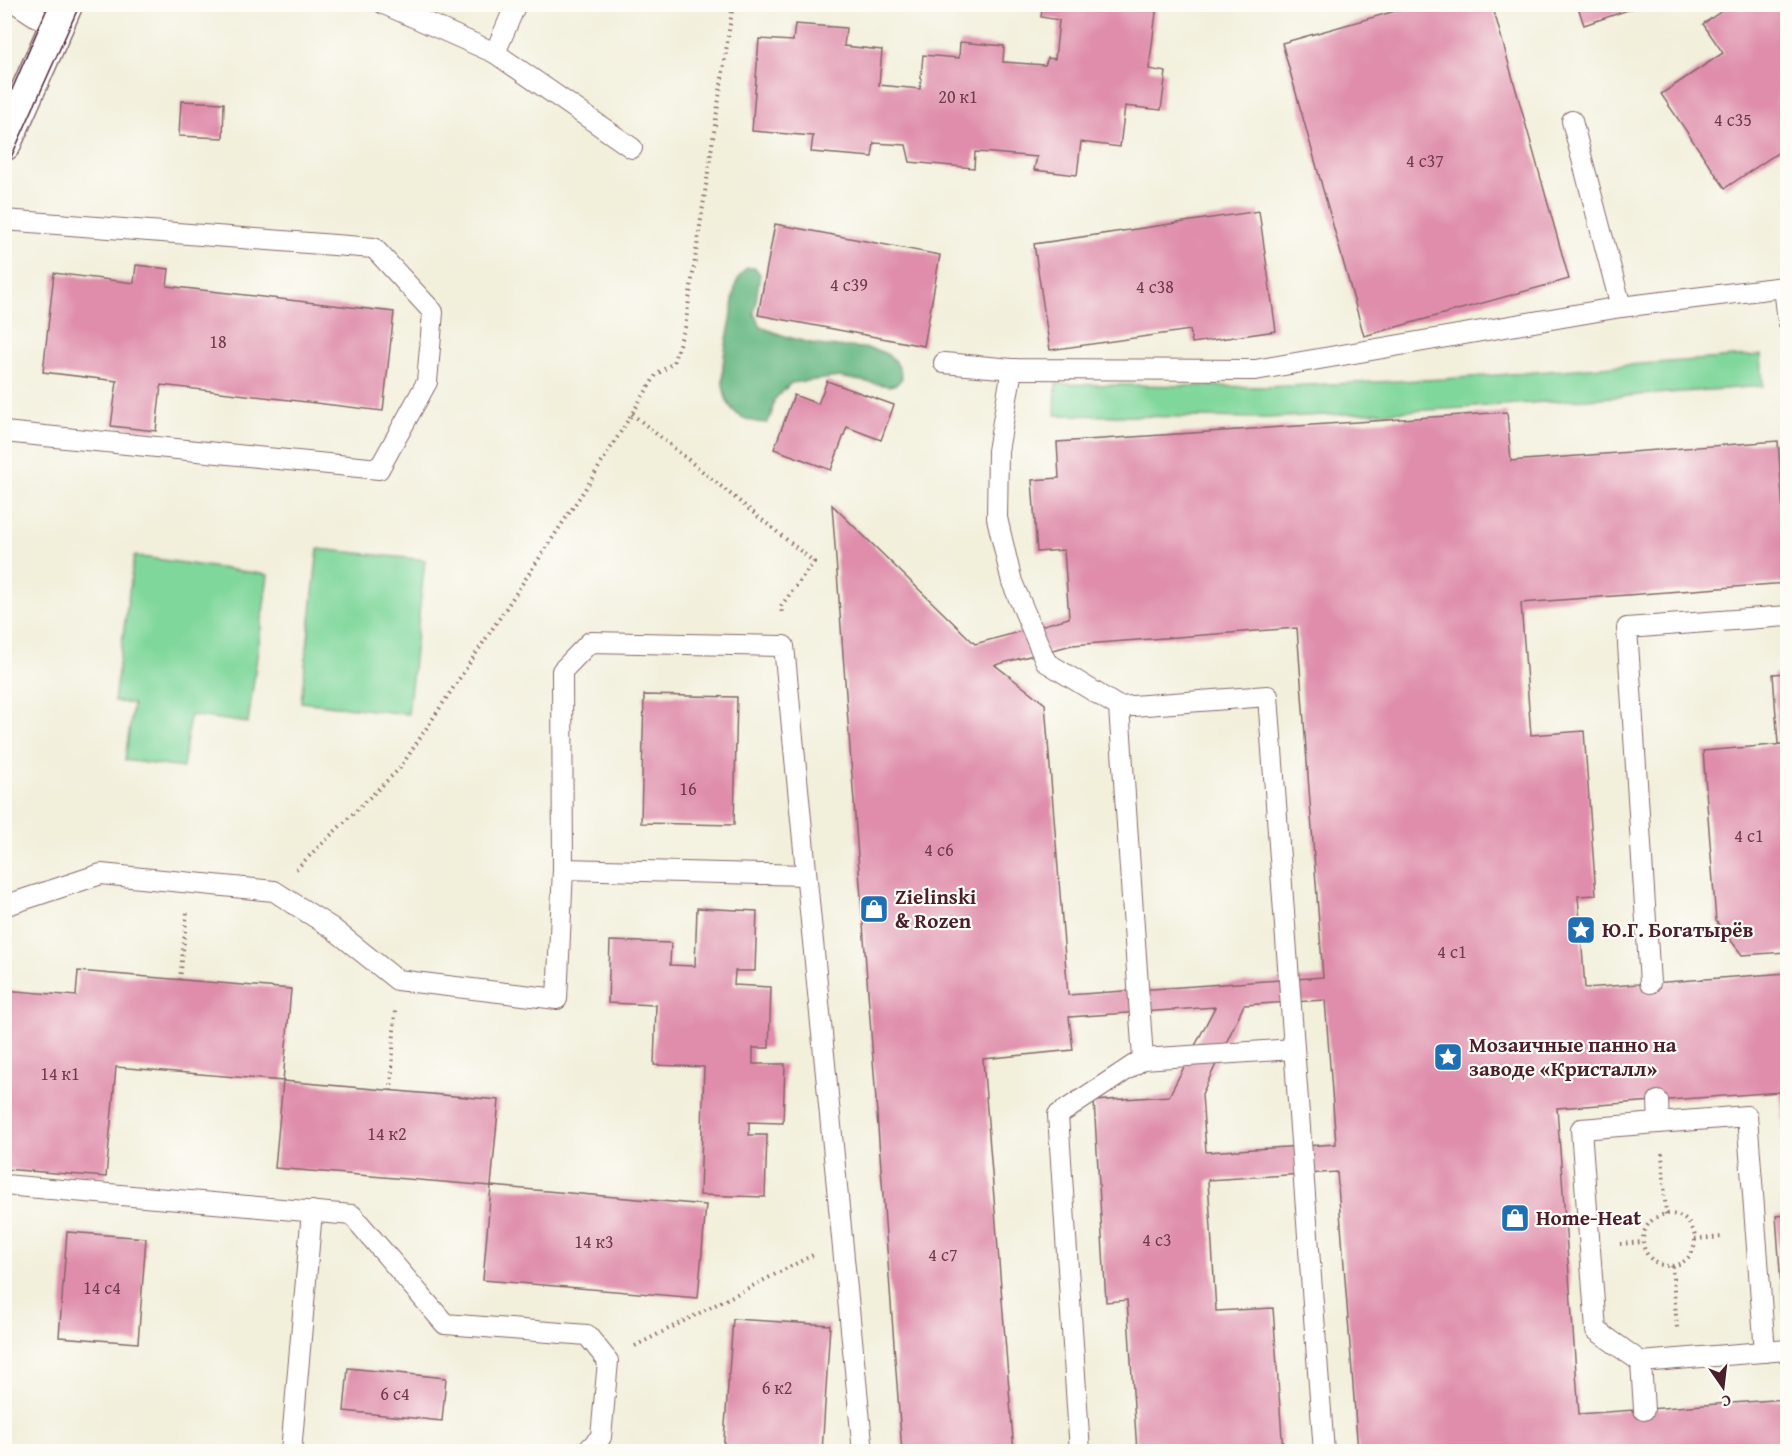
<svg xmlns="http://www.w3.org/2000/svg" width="1792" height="1456" font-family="'Gentium Book Plus',serif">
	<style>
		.green { fill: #80d79b; stroke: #657b63; stroke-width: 1.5 }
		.forest { fill: #68b883; stroke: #596c57; stroke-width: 1.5 }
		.building { fill: #df8daa; fill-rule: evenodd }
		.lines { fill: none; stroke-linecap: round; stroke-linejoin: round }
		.service-casing { stroke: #856869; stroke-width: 22 }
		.tertiary-casing { stroke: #856869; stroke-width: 36 }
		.path { stroke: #856869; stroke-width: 4; stroke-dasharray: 1.5 4.5; stroke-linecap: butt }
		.service { stroke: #fff; stroke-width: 20 }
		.tertiary { stroke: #fff; stroke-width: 33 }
		.tram { stroke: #4a1f2b; stroke-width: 1.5 }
		.labels { text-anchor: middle; stroke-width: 4.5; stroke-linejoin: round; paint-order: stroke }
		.number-label { font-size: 18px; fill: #6f3a4b }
		.poi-label { font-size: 21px; font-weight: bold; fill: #4a1f2b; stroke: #fdfcf7; text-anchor: start }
	</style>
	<rect width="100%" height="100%" fill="#fdfcf7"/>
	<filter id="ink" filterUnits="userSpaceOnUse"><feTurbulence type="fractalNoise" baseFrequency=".0167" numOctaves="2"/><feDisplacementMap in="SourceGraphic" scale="12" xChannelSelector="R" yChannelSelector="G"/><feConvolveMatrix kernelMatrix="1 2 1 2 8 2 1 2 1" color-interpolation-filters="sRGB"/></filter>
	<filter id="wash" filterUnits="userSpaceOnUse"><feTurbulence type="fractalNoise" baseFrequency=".008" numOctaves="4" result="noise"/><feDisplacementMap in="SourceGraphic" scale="24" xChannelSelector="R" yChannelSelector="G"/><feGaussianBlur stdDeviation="1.35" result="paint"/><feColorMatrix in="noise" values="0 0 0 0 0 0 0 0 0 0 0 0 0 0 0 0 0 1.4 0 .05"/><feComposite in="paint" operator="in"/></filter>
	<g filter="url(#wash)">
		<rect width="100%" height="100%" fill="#f2efdb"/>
		<g class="green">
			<path d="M 1761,355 L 1763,386 L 1447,409 L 1265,418 L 1055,415 L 1056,384 L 1264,387 L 1445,379 Z"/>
			<path d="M 318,549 L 425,560 L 408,714 L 301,702 Z"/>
			<path d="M 134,556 L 268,575 L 248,723 L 190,715 L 183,768 L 125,760 L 133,704 L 114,701 Z"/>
		</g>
		<path class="forest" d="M 747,268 L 755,268 L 760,274 L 754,314 L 761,327 C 779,335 800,341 819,345 C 848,351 896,338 902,378 L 897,384 L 889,386 L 839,377 L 791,383 L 774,400 L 771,416 L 767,423 C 706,422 723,358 731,320 C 734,301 731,281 747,268 Z"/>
		<g id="blocks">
			<g class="building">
				<path d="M 1043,4 L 1157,4 L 1149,69 L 1166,72 L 1161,110 L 1125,106 L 1120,147 L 1081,142 L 1077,175 L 1034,170 L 1037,157 L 992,153 L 975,152 L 974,168 L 910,162 L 906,145 L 874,143 L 872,157 L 811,152 L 813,136 L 752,131 L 759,39 L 793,41 L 795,24 L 846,28 L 844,46 L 882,50 L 879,85 L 920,89 L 923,55 L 959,58 L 960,42 L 1004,46 L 1003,62 L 1045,65 L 1048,58 L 1055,59 L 1059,20 L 1041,17 Z"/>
				<path d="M 1420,4 L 1492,4 L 1569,279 L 1364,336 L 1282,43 Z"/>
				<path d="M 1577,4 L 1643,4 L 1643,5 L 1584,25 Z"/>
				<path d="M 1732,4 L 1788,4 L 1788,146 L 1725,188 L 1661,94 L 1723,53 L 1703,24 Z"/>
				<path d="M 181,101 L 224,103 L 223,138 L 179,136 Z"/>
				<path d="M 1259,211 L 1276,331 L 1192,343 L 1190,330 L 1050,350 L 1034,244 Z"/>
				<path d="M 775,224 L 940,255 L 924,346 L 758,315 Z"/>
				<path d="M 136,265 L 169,269 L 167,286 L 394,312 L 383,411 L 161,385 L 156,431 L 111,426 L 117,381 L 43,372 L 54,273 L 134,283 Z"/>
				<path d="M 827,381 L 894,405 L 881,440 L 847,427 L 831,470 L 774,449 L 794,395 L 818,404 Z"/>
				<path d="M 1507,412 L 1511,461 L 1778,441 L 1788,583 L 1521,603 L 1531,735 L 1584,731 L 1596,895 L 1578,896 L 1585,988 L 1788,973 L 1788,1171 L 1780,1092 L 1557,1108 L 1579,1414 L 1788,1399 L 1788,1452 L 1358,1452 L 1337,1172 L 1208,1180 L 1216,1311 L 1273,1308 L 1283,1452 L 1137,1452 L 1127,1300 L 1106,1302 L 1094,1101 L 1169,1096 L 1215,1007 L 1069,1017 L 1073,1050 L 983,1059 L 1014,1452 L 902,1452 L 832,505 L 975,644 L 1069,618 L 1064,550 L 1037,552 L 1032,480 L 1059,478 L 1057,442 ZM 1297,628 L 1323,977 L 1068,995 L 1045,704 L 995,665 L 1072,645 ZM 1325,1000 L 1336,1144 L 1206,1152 L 1202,1094 L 1244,1005 Z"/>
				<path d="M 1788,673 L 1788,952 L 1742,955 L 1716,921 L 1703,751 L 1785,744 L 1778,744 L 1773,674 Z"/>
				<path d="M 644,695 L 737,697 L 734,825 L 641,823 Z"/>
				<path d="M 697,908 L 757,911 L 755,971 L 735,971 L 734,985 L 771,987 L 769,1048 L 753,1048 L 753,1064 L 785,1064 L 783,1123 L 749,1122 L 749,1135 L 767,1135 L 765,1197 L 700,1195 L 704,1067 L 654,1065 L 656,1005 L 608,1003 L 610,941 L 671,943 L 670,965 L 695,966 Z"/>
				<path d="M 78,971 L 291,989 L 283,1081 L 499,1100 L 491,1186 L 275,1168 L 283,1081 L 116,1067 L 106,1177 L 4,1169 L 4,990 L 76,996 Z"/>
				<path d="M 491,1186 L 706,1205 L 698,1298 L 483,1280 Z"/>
				<path d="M 1788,1215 L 1788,1312 L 1783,1313 L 1776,1216 Z"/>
				<path d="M 67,1232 L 146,1238 L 138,1343 L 59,1337 Z"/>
				<path d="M 733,1319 L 830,1325 L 822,1452 L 723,1452 Z"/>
				<path d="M 348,1368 L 446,1378 L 442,1421 L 344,1411 Z"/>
			</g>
		</g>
	</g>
	<g filter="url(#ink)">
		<use href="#blocks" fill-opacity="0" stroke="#856869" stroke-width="1.5"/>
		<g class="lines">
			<g class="service-casing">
				<g id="service">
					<path d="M 17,4 L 55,29"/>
					<path d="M 384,4 L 495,53 L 632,148"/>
					<path d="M 495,53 L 516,4"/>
					<path d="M 1572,121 L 1621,307 L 1784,287"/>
					<path d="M 4,220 L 374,248 L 433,312 L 427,382 L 379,469 L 4,432"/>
					<path d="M 1788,285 L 1784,287 L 1788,321"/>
					<path d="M 944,363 L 1012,369 L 1255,370 L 1621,307"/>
					<path d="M 1012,369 L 998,451 L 997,518 L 1012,582 L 1046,662 L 1119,707 L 1268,696 L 1324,1452"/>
					<path d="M 563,869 L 562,671 L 590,642 L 784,646 L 863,1452"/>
					<path d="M 4,906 L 101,874 L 274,891 L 332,928 L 397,980 L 557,999 L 563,869 L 806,875"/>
					<path d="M 1650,983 L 1627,628 L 1788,616"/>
					<path d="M 1143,1059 L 1294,1049"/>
					<path d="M 1658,1101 L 1659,1123"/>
					<path d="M 4,1185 L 352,1215 L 445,1324 L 587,1335 L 608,1361 L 601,1437 L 586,1452"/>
					<path d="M 1641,1362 L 1596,1330 L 1581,1129 L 1747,1116 L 1765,1352"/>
					<path d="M 1644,1410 L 1641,1362 L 1788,1350"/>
					<path d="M 291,1452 L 312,1211"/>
					<path d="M 1080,1452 L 1058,1115 L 1143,1059 L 1119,707"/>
				</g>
			</g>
			<g class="tertiary-casing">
				<path id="tertiary" d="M 4,144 L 66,4"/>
			</g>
			<g class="path">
				<path d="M 632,414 L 814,562 L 781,606 L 782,615"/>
				<path d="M 296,869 L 400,768 L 589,483 L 656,375 L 673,363 L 685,327 L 733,4"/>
				<path d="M 180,980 L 187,912"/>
				<path d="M 391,1091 L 395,1011"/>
				<path d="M 1662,1153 L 1666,1215"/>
				<circle cx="1669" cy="1240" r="26"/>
				<path d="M 1695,1239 L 1724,1237"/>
				<path d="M 1620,1244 L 1643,1242"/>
				<path d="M 1672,1266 L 1677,1328"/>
				<path d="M 635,1346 L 813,1255"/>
			</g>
			<use href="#service" class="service"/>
			<use href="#tertiary" class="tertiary"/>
			<g class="tram">
				<path d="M 4,108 L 49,4"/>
				<path d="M 4,173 L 80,4"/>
			</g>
		</g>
	</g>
	<defs>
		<g id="shop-square" transform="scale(1.5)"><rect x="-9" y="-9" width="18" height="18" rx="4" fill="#1f6fb2" stroke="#fdfcf7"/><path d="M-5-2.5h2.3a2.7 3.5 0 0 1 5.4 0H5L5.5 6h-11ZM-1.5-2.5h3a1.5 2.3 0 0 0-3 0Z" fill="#fff"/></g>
		<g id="sight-square" transform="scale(1.5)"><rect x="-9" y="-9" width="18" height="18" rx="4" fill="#1f6fb2" stroke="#fdfcf7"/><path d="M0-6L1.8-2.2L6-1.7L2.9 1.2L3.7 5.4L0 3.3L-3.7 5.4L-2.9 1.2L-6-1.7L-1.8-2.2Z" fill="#fff"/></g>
	</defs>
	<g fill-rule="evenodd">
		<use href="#shop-square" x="874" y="909"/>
		<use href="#sight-square" x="1581" y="930"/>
		<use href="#sight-square" x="1448" y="1057"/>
		<use href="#shop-square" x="1515" y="1218"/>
	</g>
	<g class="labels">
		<g class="number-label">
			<text x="958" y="103">20 к1</text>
			<text x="1733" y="126">4 с35</text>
			<text x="1425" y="167">4 с37</text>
			<text x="849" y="291">4 с39</text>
			<text x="1155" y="293">4 с38</text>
			<text x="218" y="348">18</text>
			<text x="688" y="795">16</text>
			<text x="1749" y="842">4 с1</text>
			<text x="939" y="856">4 с6</text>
			<text x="1452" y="958">4 с1</text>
			<text x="60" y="1080">14 к1</text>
			<text x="387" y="1140">14 к2</text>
			<text x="1157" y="1246">4 с3</text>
			<text x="594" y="1248">14 к3</text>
			<text x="943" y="1261">4 с7</text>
			<text x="102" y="1294">14 с4</text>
			<text x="777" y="1394">6 к2</text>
			<text x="395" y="1400">6 с4</text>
		</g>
		<g class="poi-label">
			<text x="895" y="904">Zielinski<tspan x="895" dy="24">&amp; Rozen</tspan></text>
			<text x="1602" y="937">Ю.Г. Богатырёв</text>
			<text x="1469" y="1052">Мозаичные панно на<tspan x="1469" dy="24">заводе «Кристалл»</tspan></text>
			<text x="1536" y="1225">Home-Heat</text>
		</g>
	</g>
	<rect width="1792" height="1456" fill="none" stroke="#fdfcf7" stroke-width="24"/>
	<g transform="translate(1723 1387) rotate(166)" stroke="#fdfcf7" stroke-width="4.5" paint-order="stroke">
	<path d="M0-4.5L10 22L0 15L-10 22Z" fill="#4a1f2b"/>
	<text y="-9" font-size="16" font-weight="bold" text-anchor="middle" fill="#4a1f2b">С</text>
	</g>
</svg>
